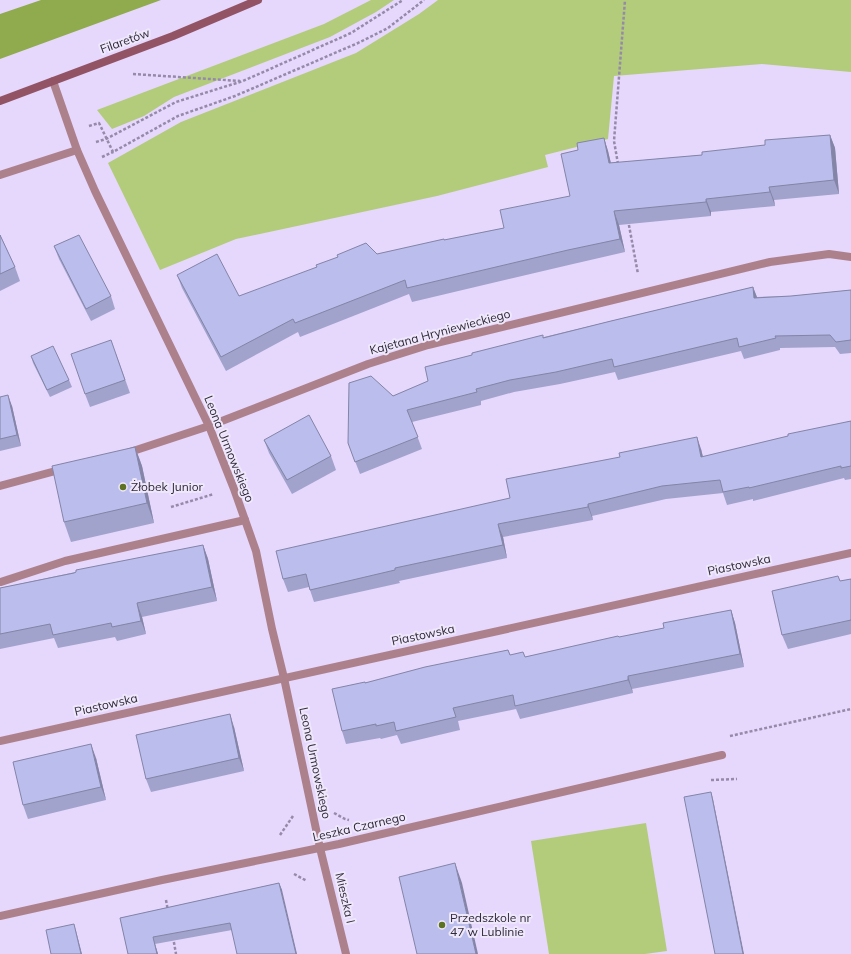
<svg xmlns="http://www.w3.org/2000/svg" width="851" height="954" font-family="Mulish,sans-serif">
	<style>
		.green { fill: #b3cc7b }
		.forest { fill: #90ab4e }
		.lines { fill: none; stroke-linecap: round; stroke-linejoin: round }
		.path { stroke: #958aa7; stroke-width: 2.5; stroke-dasharray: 3 2; stroke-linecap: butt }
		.service { stroke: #ad818c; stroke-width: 8 }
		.minor { stroke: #ad818c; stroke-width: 8 }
		.secondary { stroke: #925465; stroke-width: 8 }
		.wall { fill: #a1a3cc }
		.shaded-wall { fill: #8384a6 }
		.building { fill: #bbbded; stroke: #8384a6 }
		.poi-dot { fill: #5d7222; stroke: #efe8fb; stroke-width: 1.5 }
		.labels { text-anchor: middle; stroke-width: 4; stroke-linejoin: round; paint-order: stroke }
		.street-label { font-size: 12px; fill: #2f283a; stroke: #efe8fb }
		.poi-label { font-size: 12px; fill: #2f283a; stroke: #efe8fb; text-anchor: start }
	</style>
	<rect width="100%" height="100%" fill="#e6d7fd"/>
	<g class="green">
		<path d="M 371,0 L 394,0 L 376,12 L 330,37 L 174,97 L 144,116 L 112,129 L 97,110 L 324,24 Z"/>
		<path d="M 438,0 L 851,0 L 851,72 L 762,64 L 614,76 L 608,139 L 545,155 L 548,167 L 437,196 L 236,239 L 160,270 L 108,163 L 181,122 L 356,53 L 419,14 Z"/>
		<path d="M 646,823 L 667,951 L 645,954 L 549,954 L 531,841 Z"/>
	</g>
	<path class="forest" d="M 41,0 L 161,0 L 0,59 L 0,14 Z"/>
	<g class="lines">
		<g class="path">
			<path d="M 133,74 L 240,81"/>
			<path d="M 89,126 L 99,123 L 113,152 L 178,116 L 235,96 L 358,43 L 388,28 L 424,0"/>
			<path d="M 96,142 L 106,139 L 176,102 L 243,81 L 351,33 L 403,0"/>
			<path d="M 102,157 L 113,152"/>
			<path d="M 618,164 L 614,141 L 625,0"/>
			<path d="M 628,220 L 638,274"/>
			<path d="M 171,507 L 214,494"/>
			<path d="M 730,736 L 851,709"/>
			<path d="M 711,780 L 737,779"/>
			<path d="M 334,813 L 345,819 L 349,820"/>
			<path d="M 280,835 L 293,816"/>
			<path d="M 294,874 L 307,881"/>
			<path d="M 166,900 L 168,911"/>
			<path d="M 173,937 L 176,954"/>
		</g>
		<g class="service">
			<path d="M 0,175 L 77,150"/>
			<path d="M 1,582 L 65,561 L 245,520"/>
		</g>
		<g class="minor">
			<path d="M 53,81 L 77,150 L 95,191 L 209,426 L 234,489 L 256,551 L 272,629 L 284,678 L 320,848 L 346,954"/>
			<path d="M 127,453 L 209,426 L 368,364 L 428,345 L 770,262 L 829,254 L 851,257"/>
			<path d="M 0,486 L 63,469"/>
			<path d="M 0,741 L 851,553"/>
			<path d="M 0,916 L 162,880 L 339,844 L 722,755"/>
		</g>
		<path class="secondary" d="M 0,101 L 173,36 L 258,0"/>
	</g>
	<g class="wall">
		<path d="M 830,135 L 835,148 L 839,194 L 774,200 L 775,206 L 711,212 L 711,216 L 619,225 L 625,252 L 573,264 L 412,302 L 409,294 L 300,337 L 298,332 L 226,371 L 182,288 L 177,275 L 239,296 L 377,254 L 504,228 L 570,196 L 578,150 L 604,138 L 608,151 L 611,163 L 702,155 Z"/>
		<path d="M 0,235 L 15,267 L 20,281 L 0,291 Z"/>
		<path d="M 54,246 L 111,296 L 115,309 L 91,321 L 59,259 Z"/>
		<path d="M 753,287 L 757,297 L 791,296 L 851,290 L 851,353 L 840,354 L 835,347 L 780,348 L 780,350 L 744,359 L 741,351 L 618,380 L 615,372 L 560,384 L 514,392 L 481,401 L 481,405 L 412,422 L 422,449 L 360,474 L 348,443 L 393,396 L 544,337 Z"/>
		<path d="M 116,354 L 130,393 L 90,407 L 85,394 Z"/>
		<path d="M 31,356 L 69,380 L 72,387 L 50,397 L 33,363 Z"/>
		<path d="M 0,397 L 12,406 L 21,446 L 0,451 Z"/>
		<path d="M 851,421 L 851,479 L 845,480 L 844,478 L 753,501 L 753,499 L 727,505 L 723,493 L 666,499 L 592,516 L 593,520 L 503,537 L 507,558 L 399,581 L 400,583 L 314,602 L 309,587 L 288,592 L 283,579 L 510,498 L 701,449 L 703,457 Z"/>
		<path d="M 264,440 L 331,456 L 336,470 L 292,494 L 269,453 Z"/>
		<path d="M 135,447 L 142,466 L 154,523 L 71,542 L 64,522 Z"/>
		<path d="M 203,545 L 208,559 L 217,601 L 142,617 L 146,634 L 117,641 L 115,637 L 58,648 L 54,638 L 0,649 L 0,588 Z"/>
		<path d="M 851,579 L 851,634 L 788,649 L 782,635 L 840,581 Z"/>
		<path d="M 731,610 L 735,623 L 744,667 L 632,689 L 633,693 L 520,719 L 516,709 L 458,721 L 460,730 L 401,744 L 397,735 L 381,739 L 380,738 L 346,744 L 342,731 L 365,683 L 508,650 L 510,655 L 525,657 L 664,628 Z"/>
		<path d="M 234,727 L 244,771 L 151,792 L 146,779 Z"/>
		<path d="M 96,758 L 106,800 L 28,819 L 23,805 Z"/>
		<path d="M 279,883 L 282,890 L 232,930 L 155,944 L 158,954 L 128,954 L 120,918 Z"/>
	</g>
	<g class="shaded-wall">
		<path d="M 830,135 L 835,148 L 839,194 L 834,180 Z"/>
		<path d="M 604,138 L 608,151 L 614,177 L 609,163 Z"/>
		<path d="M 769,187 L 774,200 L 775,206 L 770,192 Z"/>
		<path d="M 706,199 L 711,212 L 711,216 L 706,202 Z"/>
		<path d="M 614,211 L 619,225 L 625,252 L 620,239 Z"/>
		<path d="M 753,287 L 758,300 L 754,298 Z"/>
		<path d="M 8,395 L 12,406 L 21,446 L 17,435 Z"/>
		<path d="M 697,437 L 701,449 L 706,470 L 701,457 Z"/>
		<path d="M 135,447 L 142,466 L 154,523 L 147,503 Z"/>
		<path d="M 588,504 L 592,516 L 593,520 L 588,507 Z"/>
		<path d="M 498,524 L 503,537 L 507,558 L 503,545 Z"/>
		<path d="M 203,545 L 208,559 L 217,601 L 212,587 Z"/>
		<path d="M 137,603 L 142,617 L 146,634 L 141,621 Z"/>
		<path d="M 731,610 L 735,623 L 744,667 L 740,654 Z"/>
		<path d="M 628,676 L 632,689 L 633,693 L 628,680 Z"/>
		<path d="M 230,714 L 234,727 L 244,771 L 239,758 Z"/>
		<path d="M 91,744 L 96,758 L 106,800 L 101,787 Z"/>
		<path d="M 711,792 L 713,799 L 744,954 L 743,954 Z"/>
		<path d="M 455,863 L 462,883 L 478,954 L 476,954 Z"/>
		<path d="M 279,883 L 282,890 L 297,954 L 296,954 Z"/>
		<path d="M 74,924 L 76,931 L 82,954 L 81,954 Z"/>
		<path d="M 153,937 L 155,944 L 158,954 L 157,954 Z"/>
	</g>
	<g class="building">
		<path d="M 830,135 L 834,180 L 769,187 L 770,192 L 706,199 L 706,202 L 614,211 L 620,239 L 568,250 L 407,288 L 405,280 L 295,323 L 293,319 L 221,357 L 177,275 L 217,254 L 239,296 L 317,267 L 316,265 L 338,257 L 337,255 L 366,243 L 377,254 L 444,239 L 444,240 L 504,228 L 500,210 L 570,196 L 561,154 L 578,150 L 577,143 L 604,138 L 609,163 L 702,155 L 702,152 L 765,145 L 765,140 Z"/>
		<path d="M 0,235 L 15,267 L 0,274 Z"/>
		<path d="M 79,235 L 111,296 L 86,309 L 54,246 Z"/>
		<path d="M 753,287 L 754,298 L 791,296 L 851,290 L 851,340 L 836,342 L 830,335 L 775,336 L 776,338 L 739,347 L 737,338 L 614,367 L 612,359 L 556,372 L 510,380 L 476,389 L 477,392 L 407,410 L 418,437 L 355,462 L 348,443 L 349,383 L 371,376 L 393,396 L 428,381 L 425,367 L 472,355 L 472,353 L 543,335 L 543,338 L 611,321 Z"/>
		<path d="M 111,340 L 125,380 L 85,394 L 71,354 Z"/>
		<path d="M 53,346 L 69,380 L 47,390 L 31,356 Z"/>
		<path d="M 8,395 L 17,435 L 0,439 L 0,397 Z"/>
		<path d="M 309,415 L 331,456 L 287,480 L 264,440 Z"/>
		<path d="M 851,421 L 851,466 L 841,468 L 841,466 L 749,488 L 749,487 L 723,492 L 720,480 L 662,486 L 588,504 L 588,507 L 498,524 L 503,545 L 395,568 L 395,570 L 310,590 L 306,574 L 283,579 L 276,551 L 510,498 L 506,479 L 620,457 L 619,453 L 697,437 L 701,457 L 788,436 L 788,434 Z"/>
		<path d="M 135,447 L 147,503 L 64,522 L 52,466 Z"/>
		<path d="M 203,545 L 212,587 L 137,603 L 141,621 L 112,627 L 111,623 L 53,635 L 50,624 L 0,634 L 0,588 L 74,573 L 76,572 L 76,570 Z"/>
		<path d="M 838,576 L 840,581 L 851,579 L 851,620 L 782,635 L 772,591 Z"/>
		<path d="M 731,610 L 740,654 L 628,676 L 628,680 L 515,706 L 513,695 L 453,708 L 456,717 L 396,731 L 394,722 L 376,726 L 376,724 L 342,731 L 332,689 L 365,682 L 365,683 L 425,667 L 508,650 L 510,655 L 523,652 L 525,657 L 618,636 L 619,637 L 664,628 L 663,623 Z"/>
		<path d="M 230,714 L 239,758 L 146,779 L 136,735 Z"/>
		<path d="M 91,744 L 101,787 L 23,805 L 13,762 Z"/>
		<path d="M 711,792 L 743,954 L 715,954 L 684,797 Z"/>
		<path d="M 455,863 L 476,954 L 417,954 L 399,877 Z"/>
		<path d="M 279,883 L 296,954 L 237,954 L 230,923 L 153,937 L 157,954 L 128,954 L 120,918 Z"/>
		<path d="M 74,924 L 81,954 L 51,954 L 46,930 Z"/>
	</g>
	<g class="poi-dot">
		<circle cx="123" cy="487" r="4"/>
		<circle cx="442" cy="925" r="4"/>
	</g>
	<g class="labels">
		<g class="street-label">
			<text transform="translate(125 41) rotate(-20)" y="4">Filaretów</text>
			<text transform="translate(440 332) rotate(-15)" y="4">Kajetana Hryniewieckiego</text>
			<text transform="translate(229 449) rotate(68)" y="4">Leona Urmowskiego</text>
			<text transform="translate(739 565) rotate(-12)" y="4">Piastowska</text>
			<text transform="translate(423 635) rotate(-12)" y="4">Piastowska</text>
			<text transform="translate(106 705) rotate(-13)" y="4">Piastowska</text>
			<text transform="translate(315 763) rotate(78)" y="4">Leona Urmowskiego</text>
			<text transform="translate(359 827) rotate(-13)" y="4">Leszka Czarnego</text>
			<text transform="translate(345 898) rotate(77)" y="4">Mieszka I</text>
		</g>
		<g class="poi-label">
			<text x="131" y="491">Żłobek Junior</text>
			<text x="450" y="922">Przedszkole nr<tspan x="450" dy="14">47 w Lublinie</tspan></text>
		</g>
	</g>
</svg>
